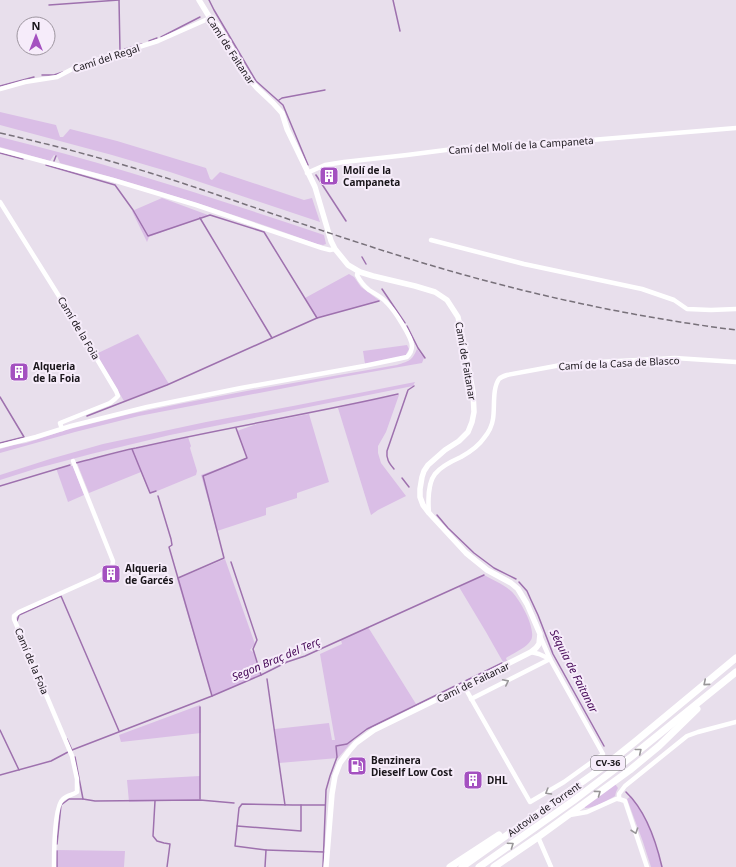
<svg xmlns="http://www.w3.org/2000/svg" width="736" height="867" font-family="'Noto Sans',sans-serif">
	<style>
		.green { fill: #dabee6 }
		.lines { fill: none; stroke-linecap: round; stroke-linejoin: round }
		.stream { stroke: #9e71ae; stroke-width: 1.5 }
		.minor { stroke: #fff; stroke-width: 4.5 }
		.tertiary { stroke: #fff; stroke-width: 5.5 }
		.trunk { stroke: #fff; stroke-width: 7 }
		.rail { stroke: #78717a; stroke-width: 1.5; stroke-dasharray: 6 3; stroke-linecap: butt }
		.oneway { stroke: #989698 }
		.labels { text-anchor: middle; stroke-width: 4; stroke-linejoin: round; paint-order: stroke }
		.shield { fill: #f6ecfa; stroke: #5b565d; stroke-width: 1 }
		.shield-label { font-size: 9px; font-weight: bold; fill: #19151a }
		.street-label { font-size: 10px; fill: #19151a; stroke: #f6ecfa }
		.poi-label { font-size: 10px; font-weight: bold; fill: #19151a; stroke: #f6ecfa; text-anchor: start }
		.water-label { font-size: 11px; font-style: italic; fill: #420454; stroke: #f6ecfa }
	</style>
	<rect width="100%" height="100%" fill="#e8dfec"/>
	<g class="green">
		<path d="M 0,112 L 56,125 L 60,137 L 63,137 L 70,129 L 117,141 L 206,168 L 210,179 L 212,180 L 220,172 L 304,200 L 312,198 L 320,222 L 170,172 L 112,155 L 0,125 Z"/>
		<path d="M 0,137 C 110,164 217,199 324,235 L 326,244 L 323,245 L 317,244 C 232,213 146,186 60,163 L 57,156 L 54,155 L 50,161 L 0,147 Z"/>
		<path d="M 162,198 L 208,215 L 149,237 L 147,242 L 132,211 Z"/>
		<path d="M 349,274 L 354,277 L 361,287 L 380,301 L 317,318 L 305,298 Z"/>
		<path d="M 138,334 L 169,384 L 124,401 L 96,354 Z"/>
		<path d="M 407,345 L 409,349 L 404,358 L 365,364 L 363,351 Z"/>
		<path d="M 417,349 L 424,358 L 422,363 L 337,378 L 139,416 L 75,432 L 0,453 L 0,449 L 14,445 L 26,443 L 66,430 L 130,414 L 184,403 L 252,390 L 397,365 C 409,361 412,361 417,349 Z"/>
		<path d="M 415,382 L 413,386 L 170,435 L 91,454 L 38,468 L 0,480 L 0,475 L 50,459 L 103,444 L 206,422 L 293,406 Z"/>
		<path d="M 399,395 L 386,432 L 378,446 L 378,453 L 381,463 L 406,496 L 378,510 L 371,515 L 338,408 L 366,401 Z"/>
		<path d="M 309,414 L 329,482 L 297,493 L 297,498 L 266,508 L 266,515 L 217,531 L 201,475 L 247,458 L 237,431 L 257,424 Z"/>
		<path d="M 188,437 L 191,446 L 190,448 L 197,471 L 196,475 L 150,494 L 141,472 L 89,493 L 77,463 L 133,449 Z"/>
		<path d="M 68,466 L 73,466 L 84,495 L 68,502 L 56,468 Z"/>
		<path d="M 225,559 L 255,644 L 250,650 L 253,652 L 261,675 L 212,696 L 177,579 Z"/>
		<path d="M 484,575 C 493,580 503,584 511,591 C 519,598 537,629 531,640 C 527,648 513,653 506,658 L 507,661 L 503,662 L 486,632 L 459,587 Z"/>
		<path d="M 368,627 L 416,704 L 371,727 L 357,736 L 338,758 L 279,763 L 275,729 L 329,723 L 332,740 L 335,740 L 320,654 L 342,644 L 341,640 Z"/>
		<path d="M 200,705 L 201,733 L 121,742 L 119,735 Z"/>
		<path d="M 200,776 L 199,800 L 129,802 L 127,780 Z"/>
		<path d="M 615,784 L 618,788 L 616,792 L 615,796 C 606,801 595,808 585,808 L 585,806 Z"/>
		<path d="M 631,796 C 647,818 656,841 662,867 L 651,867 L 643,842 L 627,799 Z"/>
		<path d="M 56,850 L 125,851 L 124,867 L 56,867 Z"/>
	</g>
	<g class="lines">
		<g class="stream">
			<path d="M 119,0 L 120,51"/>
			<path d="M 209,0 L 214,10 L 256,81 L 283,105 L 308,165"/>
			<path d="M 393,0 L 400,31"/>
			<path d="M 49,5 L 119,0"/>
			<path d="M 161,37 L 200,17"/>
			<path d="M 149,41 L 157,38"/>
			<path d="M 125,49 L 142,44"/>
			<path d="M 42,75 L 54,75 L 63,72"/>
			<path d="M 0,86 L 34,77"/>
			<path d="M 279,100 L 282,98 L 325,90"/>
			<path d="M 0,153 L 23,159"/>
			<path d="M 54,161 L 56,156"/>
			<path d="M 46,165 L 115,185 L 133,210 L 148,236 L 210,215 L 264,232 L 317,318 L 379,301"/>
			<path d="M 316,175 L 346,221"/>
			<path d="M 200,218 L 272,338 L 317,318"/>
			<path d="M 362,257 L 366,264"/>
			<path d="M 382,289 L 405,323"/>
			<path d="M 407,326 L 418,348 L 425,358"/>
			<path d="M 0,397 L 24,437 L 0,443"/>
			<path d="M 87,416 L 167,385 L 272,338"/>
			<path d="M 132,449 L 150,493 L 156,491"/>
			<path d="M 76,463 C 96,458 116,452 136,448 C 223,428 311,414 398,394"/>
			<path d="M 394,469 C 389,463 386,459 387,451 L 408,390 L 414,386"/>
			<path d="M 402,478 L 409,487"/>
			<path d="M 0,486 L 70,465"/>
			<path d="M 158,496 L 171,539 L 172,545 L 169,547 L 212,696"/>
			<path d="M 437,515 L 448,528 L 474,553 L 494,568 L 516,579"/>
			<path d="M 231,562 L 257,640 L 253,649 L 261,675"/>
			<path d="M 178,578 L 224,558 L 203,476 L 247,458 L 236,428"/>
			<path d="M 519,582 L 527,591 L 531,600 L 538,615 L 553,654 L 604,746"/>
			<path d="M 17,621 L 19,615 L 61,596 L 119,731"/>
			<path d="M 267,679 L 285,805"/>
			<path d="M 0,730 L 19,770"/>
			<path d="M 67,739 L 72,750"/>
			<path d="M 72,750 L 212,696 L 261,675 L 287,662 L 305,656 L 484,575"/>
			<path d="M 75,757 L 83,799 L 95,801 L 200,800 L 234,803"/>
			<path d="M 0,775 L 51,761 L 68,752"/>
			<path d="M 626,792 C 646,811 656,841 662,867"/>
			<path d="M 200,799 L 200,707"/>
			<path d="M 155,801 L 153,836 L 157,841 L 164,843 L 170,844 L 167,867"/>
			<path d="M 237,826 L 301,831 L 301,805"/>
			<path d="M 57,844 L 61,805 L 69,799 L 83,799"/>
			<path d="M 266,850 L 324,852"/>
			<path d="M 57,867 L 57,851"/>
			<path d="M 265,867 L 266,850 L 235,846 L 239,808 L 242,804 L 293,805 L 325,805"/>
			<path d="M 323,867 L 326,790 L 330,776 L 337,757 L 336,746 L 347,744 L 367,729 L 502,663"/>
		</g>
		<g class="minor">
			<path d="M 0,89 L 25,82 L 57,77 L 78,66 L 158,41 L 210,18"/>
			<path d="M 0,150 L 113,180 L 196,205 L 322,248 L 330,250 L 335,249"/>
			<path d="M 307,173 L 325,165 L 344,162 L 407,155 L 469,147 L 567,142 L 736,128"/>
			<path d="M 0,202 L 67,309 L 116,391 L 118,396 L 115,399 L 110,403 L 60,423 L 62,429"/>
			<path d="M 431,240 L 524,264 L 642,289 L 674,300 L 687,309 L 711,310 L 736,309"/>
			<path d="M 0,446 L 36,437 L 71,426 L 147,407 L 241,388 L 364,366 L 407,357 C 410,354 412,351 412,346 C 412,337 394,310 387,303 C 382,297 375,294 369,290 C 364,286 360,281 357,275 L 358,271"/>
			<path d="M 429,513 C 428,502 428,483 435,474 C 441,466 452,461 461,457 C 470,452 478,447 484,438 C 489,432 492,426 493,419 C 495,407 492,389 499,379 C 501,377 504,376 507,375 L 561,365 L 600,362 L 675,358 L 736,362"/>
			<path d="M 531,652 L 539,654 L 550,659"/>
			<path d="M 464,686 L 530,802 L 564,782 L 603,754 L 550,659 L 540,636"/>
			<path d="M 471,699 L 550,659"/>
			<path d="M 619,799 L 619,794 L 625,786 L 687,736 L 698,732 L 736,722"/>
			<path d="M 619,799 L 625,801 L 647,867"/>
			<path d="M 570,815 L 587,812 L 616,799 L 619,799"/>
			<path d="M 538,837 L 551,867"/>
			<path d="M 54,867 C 54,854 54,806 63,799 C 67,795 73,795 77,792 L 77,779 L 72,756 L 14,619 L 14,616 L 19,612 L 97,577 L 112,568 L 113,561 L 73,461"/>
		</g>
		<path class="tertiary" d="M 199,0 L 210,18 L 218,26 L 251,81 L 257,88 L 273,103 L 282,113 L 287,129 L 315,187 L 331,241 L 335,249 L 348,265 L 360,272 L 373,276 L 415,286 L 435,292 L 447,300 L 458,317 L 462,335 L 473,392 L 474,412 L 472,422 L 468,432 L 459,441 L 445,450 L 428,465 L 424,471 L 422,477 L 420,489 L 420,497 L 423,505 L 429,513 L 466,553 L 487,570 L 511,583 L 518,589 L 527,604 L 540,634 L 539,644 L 536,648 L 531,652 L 464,686 L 374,730 L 356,743 L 349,751 L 340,763 L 335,776 L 332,794 L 326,867"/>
		<g class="trunk">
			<path d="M 450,867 L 499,835"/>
			<path d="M 462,867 L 606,765 L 636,741 L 736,658"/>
			<path d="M 479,867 L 573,801 L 631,757 L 736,672"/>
			<path d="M 494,867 L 538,837 L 630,770 L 659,746 L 697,709"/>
		</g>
		<path class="rail" d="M 0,133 C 62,147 124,164 185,184 C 260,209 335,236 410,259 C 517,292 626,316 736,330"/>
	</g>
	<defs><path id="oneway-chevron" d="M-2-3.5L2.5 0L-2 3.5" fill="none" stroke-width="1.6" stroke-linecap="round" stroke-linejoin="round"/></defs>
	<g class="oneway">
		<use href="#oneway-chevron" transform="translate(506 682) rotate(-27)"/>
		<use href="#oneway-chevron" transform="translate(706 683) rotate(140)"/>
		<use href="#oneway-chevron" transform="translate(639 751) rotate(-39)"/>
		<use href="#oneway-chevron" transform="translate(548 792) rotate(149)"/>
		<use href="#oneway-chevron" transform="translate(598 793) rotate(-36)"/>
		<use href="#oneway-chevron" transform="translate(635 831) rotate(71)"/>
		<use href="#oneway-chevron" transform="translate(511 845) rotate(-35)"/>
	</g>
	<defs>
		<g id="building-square" transform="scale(1)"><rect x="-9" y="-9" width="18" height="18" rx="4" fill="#a451c0" stroke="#f6ecfa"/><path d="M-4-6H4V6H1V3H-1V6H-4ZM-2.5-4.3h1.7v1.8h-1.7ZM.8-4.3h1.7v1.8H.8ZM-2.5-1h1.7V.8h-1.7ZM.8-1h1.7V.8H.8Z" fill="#fff"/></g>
		<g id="fuel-square" transform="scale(1)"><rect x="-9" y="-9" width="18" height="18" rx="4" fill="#a451c0" stroke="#f6ecfa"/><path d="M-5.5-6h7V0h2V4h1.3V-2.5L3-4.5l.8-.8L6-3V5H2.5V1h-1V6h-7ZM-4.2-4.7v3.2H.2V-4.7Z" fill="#fff"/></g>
	</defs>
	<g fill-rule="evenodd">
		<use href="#building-square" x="329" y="176"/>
		<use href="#building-square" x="19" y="372"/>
		<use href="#building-square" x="111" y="574"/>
		<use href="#fuel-square" x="357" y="766"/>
		<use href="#building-square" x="473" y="780"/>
	</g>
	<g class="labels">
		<rect class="shield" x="591" y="756" width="34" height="14" rx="3"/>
		<g class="shield-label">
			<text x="608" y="766">CV-36</text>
		</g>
		<g class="street-label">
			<text transform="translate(231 50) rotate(57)" y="4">Camí de Faitanar</text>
			<text transform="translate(106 58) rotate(-18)" y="4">Camí del Regal</text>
			<text transform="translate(521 145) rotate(-4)" y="4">Camí del Molí de la Campaneta</text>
			<text transform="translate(79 328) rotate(59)" y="4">Camí de la Foia</text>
			<text transform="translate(466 361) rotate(80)" y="4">Camí de Faitanar</text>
			<text transform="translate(619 363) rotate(-3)" y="4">Camí de la Casa de Blasco</text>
			<text transform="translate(32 661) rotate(67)" y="4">Camí de la Foia</text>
			<text transform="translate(473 682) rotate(-26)" y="4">Camí de Faitanar</text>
			<text transform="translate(544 809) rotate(-35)" y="4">Autovia de Torrent</text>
		</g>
		<g class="poi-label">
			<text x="343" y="174">Molí de la<tspan x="343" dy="12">Campaneta</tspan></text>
			<text x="33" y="370">Alqueria<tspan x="33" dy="12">de la Foia</tspan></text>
			<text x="125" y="572">Alqueria<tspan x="125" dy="12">de Garcés</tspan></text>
			<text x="371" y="764">Benzinera<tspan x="371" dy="12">Dieself Low Cost</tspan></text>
			<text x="487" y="784">DHL</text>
		</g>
		<g class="water-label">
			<text transform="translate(276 659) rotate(-23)" y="4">Segon Braç del Terç</text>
			<text transform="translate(574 671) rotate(63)" y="4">Séquia de Faitanar</text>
		</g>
	</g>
	<g transform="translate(36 36)"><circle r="19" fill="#f6ecfa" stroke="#9e96a0"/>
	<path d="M0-3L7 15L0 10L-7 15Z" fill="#a451c0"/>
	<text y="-6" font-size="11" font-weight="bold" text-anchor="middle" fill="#19151a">N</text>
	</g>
</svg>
